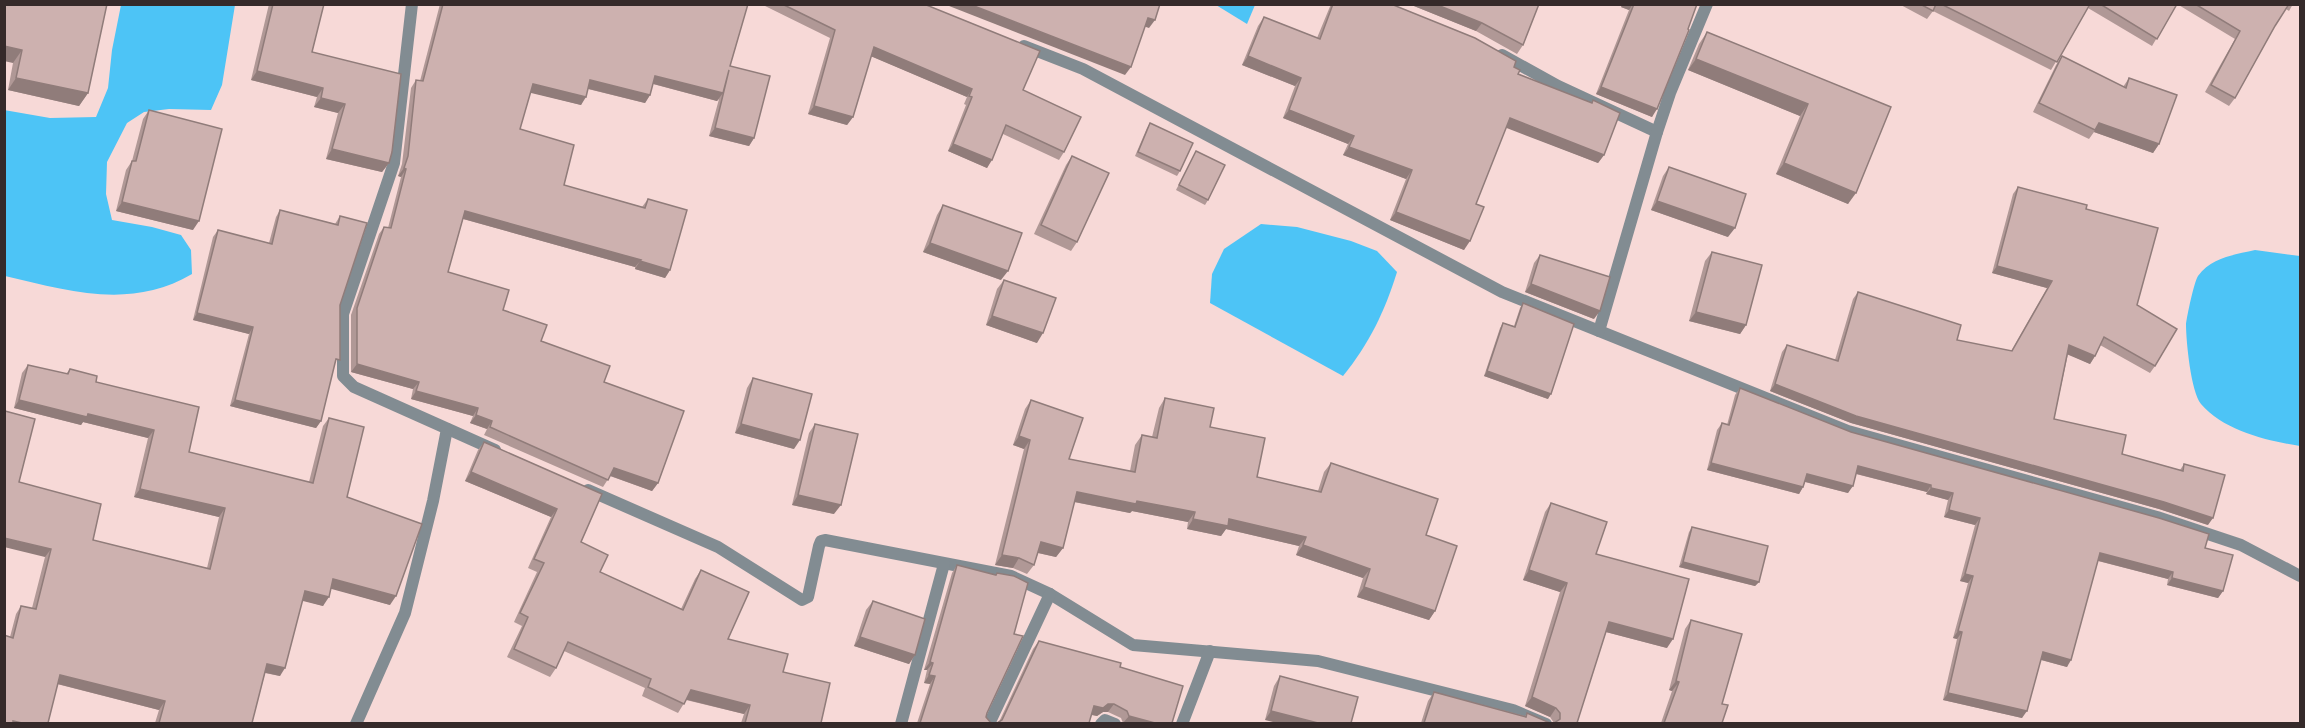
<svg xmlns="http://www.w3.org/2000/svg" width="2305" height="728" font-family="Mulish,sans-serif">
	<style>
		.water { fill: #4dc4f6 }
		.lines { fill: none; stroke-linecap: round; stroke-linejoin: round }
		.minor { stroke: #828c92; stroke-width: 12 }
		.wall { fill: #b09896 }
		.shaded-wall { fill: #907c7a }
		.building { fill: #cdb1af; stroke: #907c7a; stroke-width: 1.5 }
	</style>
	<rect width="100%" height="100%" fill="#f7d9d7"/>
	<g class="water">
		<path d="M 121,5 L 235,5 L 222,85 L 211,110 L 169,109 L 144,112 L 127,123 L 107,162 L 106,194 L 112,220 L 152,227 L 181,235 L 191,250 L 192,274 C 131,310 69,291 5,276 L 4,110 L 50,118 L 96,117 L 108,88 L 112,50 Z"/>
		<path d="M 1216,5 L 1255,5 L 1247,24 Z"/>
		<path d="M 1261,224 L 1297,227 L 1351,241 L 1377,251 L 1397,272 C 1385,311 1369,344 1343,376 L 1210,303 L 1212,274 L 1224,249 Z"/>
		<path d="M 2255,250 L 2300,256 L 2300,446 C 2268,441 2224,431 2201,404 C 2191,392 2186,341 2186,324 C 2187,316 2194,282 2198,276 C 2212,257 2234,255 2255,250 Z"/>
	</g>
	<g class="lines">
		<g class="minor">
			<path d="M 412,4 L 394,163 L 343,314 L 343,376 L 354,387 L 495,450"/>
			<path d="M 1024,46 L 1083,69 L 1502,292 L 1848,431 L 2157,517 L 2241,545 L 2300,576"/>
			<path d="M 1502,55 L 1558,86 L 1657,132"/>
			<path d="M 1599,331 L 1657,132 L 1670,93 L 1707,4"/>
			<path d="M 588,490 L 718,547 L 802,600 L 808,597 L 819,546 L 821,541 L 825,540 L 1011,576 L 1050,594 L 1133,645 L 1318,661 L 1513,710 L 1546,724"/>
			<path d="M 356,724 L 405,613 L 433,501 L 447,429"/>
			<path d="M 901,724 L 944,564"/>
			<path d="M 989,724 L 1050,594"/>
			<path d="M 1101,724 L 1105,720 L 1115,724"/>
			<path d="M 1182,724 L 1210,651"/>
		</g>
	</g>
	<g class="wall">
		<path d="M 4,4 L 88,93 L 79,106 L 8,90 L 13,63 Z"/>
		<path d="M 269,4 L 324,4 L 312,52 L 389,163 L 382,172 L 326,159 L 338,113 L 314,107 L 317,97 L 251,80 Z"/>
		<path d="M 440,4 L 748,4 L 730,66 L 754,138 L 749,146 L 709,136 L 719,99 L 717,101 L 653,84 L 650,95 L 645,103 L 588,89 L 581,105 L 530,92 L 520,129 L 564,185 L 642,207 L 648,199 L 670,270 L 665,278 L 635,269 L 635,267 L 463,219 L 448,272 L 503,310 L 541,341 L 604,382 L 658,483 L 652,491 L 610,476 L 603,487 L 484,435 L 487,429 L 470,423 L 473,416 L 411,399 L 413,389 L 351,372 L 351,315 L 379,234 L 384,227 L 388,228 L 401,177 L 398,176 L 402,164 L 411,88 L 416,80 L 420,81 Z"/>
		<path d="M 761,4 L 924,4 L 1023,90 L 1064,152 L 1059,160 L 1003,134 L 987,168 L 948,151 L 966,105 L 964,104 L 967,97 L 871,56 L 853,117 L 847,125 L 808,114 L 830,38 Z"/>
		<path d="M 1331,4 L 1391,4 L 1514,67 L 1518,74 L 1591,103 L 1593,100 L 1604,155 L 1598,163 L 1506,127 L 1476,204 L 1464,250 L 1390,220 L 1406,179 L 1343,155 L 1348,144 L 1283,118 L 1295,86 L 1242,65 L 1258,26 L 1264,17 L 1317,38 Z"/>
		<path d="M 1409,4 L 1539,4 L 1523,45 L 1517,54 L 1476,31 Z"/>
		<path d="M 1623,4 L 1697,4 L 1652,117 L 1596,94 L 1629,10 L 1621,7 Z"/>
		<path d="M 1899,4 L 2177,4 L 2152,46 L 2088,8 L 2051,70 L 1933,11 L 1927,19 Z"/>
		<path d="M 2177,4 L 2293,4 L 2289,11 L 2286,9 L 2275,26 L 2235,98 L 2229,106 L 2205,92 L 2235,39 Z"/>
		<path d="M 1707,32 L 1891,107 L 1848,204 L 1776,174 L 1800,116 L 1688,70 L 1699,44 Z"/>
		<path d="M 2062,56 L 2123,87 L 2129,78 L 2159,144 L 2153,153 L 2094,132 L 2089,139 L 2033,112 L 2056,65 Z"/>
		<path d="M 149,110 L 193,230 L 116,211 L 126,170 L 132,161 L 143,119 Z"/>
		<path d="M 1150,123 L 1180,171 L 1177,176 L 1135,156 L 1147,128 Z"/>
		<path d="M 1196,151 L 1208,200 L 1205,205 L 1176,190 Z"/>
		<path d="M 1072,156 L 1077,242 L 1071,251 L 1034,234 L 1066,165 Z"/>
		<path d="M 1669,167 L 1728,237 L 1651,210 L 1663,176 Z"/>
		<path d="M 2018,187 L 2086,209 L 2137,305 L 2155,366 L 2150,373 L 2100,345 L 2095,356 L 2090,364 L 2068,354 L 2054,419 L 2122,454 L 2180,470 L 2184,464 L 2208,525 L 2159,509 L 1851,423 L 1770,391 L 1782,352 L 1787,345 L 1835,360 L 1853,299 L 1858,292 L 1957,340 L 2011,351 L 2047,288 L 1992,273 L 2013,194 Z"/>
		<path d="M 943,205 L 1001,280 L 923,252 L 937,215 Z"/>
		<path d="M 280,210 L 335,224 L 340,216 L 340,305 L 334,367 L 321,421 L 316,428 L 230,406 L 249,334 L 193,320 L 213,237 L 218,230 L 269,243 L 276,217 Z"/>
		<path d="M 1712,252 L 1746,325 L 1740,334 L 1689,321 L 1705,261 Z"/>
		<path d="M 1540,255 L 1594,319 L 1525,292 L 1534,263 Z"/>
		<path d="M 1004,280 L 1037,343 L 986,325 L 997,289 Z"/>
		<path d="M 1523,303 L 1548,399 L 1484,376 L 1500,328 L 1503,323 L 1514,326 L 1520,308 Z"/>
		<path d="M 28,365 L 66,374 L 70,369 L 96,382 L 189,452 L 309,482 L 323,426 L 329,418 L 347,497 L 390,605 L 331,588 L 323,606 L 302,600 L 280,676 L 265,673 L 252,723 L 155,723 L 159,710 L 57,684 L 10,637 L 16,614 L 21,606 L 32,608 L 45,557 L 19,482 L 93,540 L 207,568 L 219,517 L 134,497 L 148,438 L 83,422 L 81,425 L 14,408 L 22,373 Z"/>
		<path d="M 753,378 L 794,449 L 735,433 L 747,388 Z"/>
		<path d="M 1740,388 L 1851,432 L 2205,548 L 2223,591 L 2218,598 L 2167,585 L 2168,579 L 2098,561 L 2067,667 L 2041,660 L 2022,718 L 1943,700 L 1957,639 L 1953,638 L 1968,583 L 1960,581 L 1975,525 L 1944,517 L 1948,500 L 1926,494 L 1927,492 L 1856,474 L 1848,493 L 1805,482 L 1803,487 L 1799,494 L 1707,470 L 1717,430 L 1722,423 L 1727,425 L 1735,395 Z"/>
		<path d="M 1165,398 L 1210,427 L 1257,477 L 1318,491 L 1324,472 L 1331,463 L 1426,535 L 1435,611 L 1429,620 L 1357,597 L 1363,578 L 1296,555 L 1299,546 L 1226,529 L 1221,536 L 1187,529 L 1188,522 L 1132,511 L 1130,513 L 1074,502 L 1063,548 L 1056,557 L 1038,553 L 1034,565 L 1027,574 L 1013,568 L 995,565 L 1024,449 L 1013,445 L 1025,409 L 1031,400 L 1069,459 L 1130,471 L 1135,445 L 1142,435 L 1152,437 L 1159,408 Z"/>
		<path d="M 815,424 L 834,514 L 792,505 L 809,433 Z"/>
		<path d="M 484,442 L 602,494 L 581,542 L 600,572 L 681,609 L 695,579 L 701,570 L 728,639 L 783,672 L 821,723 L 741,723 L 744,714 L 686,700 L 678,713 L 642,696 L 645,688 L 564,651 L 556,668 L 550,677 L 507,657 L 522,626 L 514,622 L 537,572 L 528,568 L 551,517 L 465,481 L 478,450 Z"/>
		<path d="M 1551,503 L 1596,554 L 1667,648 L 1606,632 L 1577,723 L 1421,723 L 1428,701 L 1434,692 L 1525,716 L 1527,713 L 1550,723 L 1554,723 L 1550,717 L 1525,706 L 1560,592 L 1523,580 L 1545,512 Z"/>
		<path d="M 1692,527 L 1759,582 L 1755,586 L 1679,567 L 1689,532 Z"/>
		<path d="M 957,565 L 995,575 L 997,573 L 986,717 L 991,723 L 992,723 L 917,723 L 930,684 L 924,683 L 927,670 L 924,670 L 952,573 Z"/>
		<path d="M 873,601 L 915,655 L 909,664 L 854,646 L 866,610 Z"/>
		<path d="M 1691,620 L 1722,704 L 1722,723 L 1661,723 L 1672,691 L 1669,690 L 1685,629 Z"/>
		<path d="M 1039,641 L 1120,667 L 1172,723 L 1123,723 L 1121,718 L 1108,712 L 1103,712 L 1097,716 L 1091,715 L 999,722 L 1033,649 Z"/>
		<path d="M 1280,676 L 1358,697 L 1265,720 L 1274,686 Z"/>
	</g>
	<g class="shaded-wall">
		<path d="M 944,4 L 969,4 L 1131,67 L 1125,75 Z"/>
		<path d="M 1409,4 L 1435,4 L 1482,23 L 1476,31 Z"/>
		<path d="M 1623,4 L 1633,4 L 1629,10 L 1621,7 Z"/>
		<path d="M 1148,18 L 1155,20 L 1149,28 L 1143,26 Z"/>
		<path d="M 4,46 L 22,50 L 13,63 L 4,61 Z"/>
		<path d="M 874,47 L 972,89 L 967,97 L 868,55 Z"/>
		<path d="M 1248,56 L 1301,78 L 1295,86 L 1242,65 Z"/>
		<path d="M 1696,59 L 1808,104 L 1800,116 L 1688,70 Z"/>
		<path d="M 257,71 L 323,88 L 317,97 L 251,80 Z"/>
		<path d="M 655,76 L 723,93 L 717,101 L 650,83 Z"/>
		<path d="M 16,78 L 88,93 L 79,106 L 8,90 Z"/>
		<path d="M 590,80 L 650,95 L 645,103 L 585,88 Z"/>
		<path d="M 533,84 L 586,97 L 581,105 L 527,92 Z"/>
		<path d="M 1601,87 L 1657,109 L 1652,117 L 1596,94 Z"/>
		<path d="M 321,98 L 345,104 L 338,113 L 314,107 Z"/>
		<path d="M 814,106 L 853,117 L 847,125 L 808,114 Z"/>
		<path d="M 1289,110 L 1354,136 L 1348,144 L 1283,118 Z"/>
		<path d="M 1510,118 L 1604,155 L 1598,163 L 1504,127 Z"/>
		<path d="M 2099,123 L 2159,144 L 2153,153 L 2094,132 Z"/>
		<path d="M 715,128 L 754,138 L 749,146 L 709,136 Z"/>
		<path d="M 953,144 L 992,160 L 987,168 L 948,151 Z"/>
		<path d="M 1349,147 L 1412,170 L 1406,179 L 1343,155 Z"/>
		<path d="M 332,149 L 389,163 L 382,172 L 326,159 Z"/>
		<path d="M 1784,163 L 1856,193 L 1848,204 L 1776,174 Z"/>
		<path d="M 404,168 L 406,169 L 401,177 L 398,176 Z"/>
		<path d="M 1657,201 L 1735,228 L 1728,237 L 1651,210 Z"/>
		<path d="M 122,202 L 199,221 L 193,230 L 116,211 Z"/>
		<path d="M 465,211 L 641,260 L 635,267 L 460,218 Z"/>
		<path d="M 1396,212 L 1470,241 L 1464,250 L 1390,220 Z"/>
		<path d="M 930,243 L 1008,271 L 1001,280 L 923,252 Z"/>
		<path d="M 640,261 L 670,270 L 665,278 L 635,269 Z"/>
		<path d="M 1997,266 L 2052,281 L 2047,288 L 1992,273 Z"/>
		<path d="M 1531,284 L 1600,311 L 1594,319 L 1525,292 Z"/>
		<path d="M 1696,312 L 1746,325 L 1740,334 L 1689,321 Z"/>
		<path d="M 197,313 L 253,327 L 249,334 L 193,320 Z"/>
		<path d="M 992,316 L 1043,333 L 1037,343 L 986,325 Z"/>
		<path d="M 2069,345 L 2095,356 L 2090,364 L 2064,353 Z"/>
		<path d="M 357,364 L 419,382 L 413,389 L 351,372 Z"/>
		<path d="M 1487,371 L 1551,394 L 1548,399 L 1484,376 Z"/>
		<path d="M 1775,384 L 2164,502 L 2213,518 L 2208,525 L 2159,509 L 1851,423 L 1770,391 Z"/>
		<path d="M 416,391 L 478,408 L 473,416 L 411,399 Z"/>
		<path d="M 19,400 L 88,414 L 154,430 L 148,438 L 83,422 L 81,425 L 14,408 Z"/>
		<path d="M 235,400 L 321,421 L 316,428 L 230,406 Z"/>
		<path d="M 476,415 L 492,421 L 487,429 L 470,423 Z"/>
		<path d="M 741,424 L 800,440 L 794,449 L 735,433 Z"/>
		<path d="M 1019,436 L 1030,440 L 1024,449 L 1013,445 Z"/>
		<path d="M 1711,463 L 1803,487 L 1799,494 L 1707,470 Z"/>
		<path d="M 1858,466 L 1931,485 L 1927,492 L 1853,473 Z"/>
		<path d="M 614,468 L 658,483 L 652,491 L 608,475 Z"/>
		<path d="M 471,472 L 557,509 L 551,517 L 465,481 Z"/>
		<path d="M 1807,474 L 1853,486 L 1848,493 L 1802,481 Z"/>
		<path d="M 1931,488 L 1953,493 L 1948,500 L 1926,494 Z"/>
		<path d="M 140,489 L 225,508 L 219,517 L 134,497 Z"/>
		<path d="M 1077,492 L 1137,501 L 1195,512 L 1188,522 L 1132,511 L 1130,513 L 1070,501 Z"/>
		<path d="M 798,495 L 841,505 L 834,514 L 792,505 Z"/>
		<path d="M 1949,510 L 1980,518 L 1975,525 L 1944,517 Z"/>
		<path d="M 1193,519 L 1229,519 L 1306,537 L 1299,546 L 1226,529 L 1221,536 L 1187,529 Z"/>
		<path d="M 4,538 L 51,549 L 45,557 L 4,547 Z"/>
		<path d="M 1041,542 L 1063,548 L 1056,557 L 1034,552 Z"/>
		<path d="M 1303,545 L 1370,569 L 1363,578 L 1296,555 Z"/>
		<path d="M 2100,553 L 2173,572 L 2168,579 L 2095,560 Z"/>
		<path d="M 1002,555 L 1019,558 L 1013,568 L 995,565 Z"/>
		<path d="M 1683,562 L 1759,582 L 1755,586 L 1679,567 Z"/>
		<path d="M 1529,570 L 1567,583 L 1560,592 L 1523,580 Z"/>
		<path d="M 1965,574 L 1973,576 L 1968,583 L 1960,581 Z"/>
		<path d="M 2172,578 L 2223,591 L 2218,598 L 2167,585 Z"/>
		<path d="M 333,579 L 396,596 L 390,605 L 328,588 Z"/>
		<path d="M 1364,587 L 1435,611 L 1429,620 L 1357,597 Z"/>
		<path d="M 305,591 L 329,597 L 323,606 L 299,600 Z"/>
		<path d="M 1609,622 L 1673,639 L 1667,648 L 1602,631 Z"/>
		<path d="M 1958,631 L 1962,632 L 1957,639 L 1953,638 Z"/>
		<path d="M 860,637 L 915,655 L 909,664 L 854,646 Z"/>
		<path d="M 2043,652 L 2071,660 L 2067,667 L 2038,659 Z"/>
		<path d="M 930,662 L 933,663 L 927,670 L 924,670 Z"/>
		<path d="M 267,664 L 285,668 L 280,676 L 262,672 Z"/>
		<path d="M 60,675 L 165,701 L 159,710 L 54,683 Z"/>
		<path d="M 929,675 L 935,676 L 930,684 L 924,683 Z"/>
		<path d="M 1676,681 L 1679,682 L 1672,691 L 1669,690 Z"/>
		<path d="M 691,690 L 750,705 L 744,714 L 684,699 Z"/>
		<path d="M 1948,693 L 2027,711 L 2022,718 L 1943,700 Z"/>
		<path d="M 1532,697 L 1556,708 L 1550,717 L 1525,706 Z"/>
		<path d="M 1108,704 L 1114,704 L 1108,712 L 1103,712 L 1097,716 L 1089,714 L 1094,706 Z"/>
		<path d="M 1271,711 L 1318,723 L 1277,723 L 1265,720 Z"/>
		<path d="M 1129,716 L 1155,723 L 1123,723 Z"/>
	</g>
	<g class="building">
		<path d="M 4,4 L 107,4 L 88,93 L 16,78 L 22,50 L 4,46 Z"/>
		<path d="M 273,4 L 324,4 L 312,52 L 401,74 L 392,152 L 389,163 L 332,149 L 345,104 L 321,98 L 323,88 L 257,71 Z"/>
		<path d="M 443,4 L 748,4 L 730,66 L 770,76 L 754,138 L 715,128 L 729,70 L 723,93 L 655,76 L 650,95 L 590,80 L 586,97 L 533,84 L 520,129 L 574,145 L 564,185 L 645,208 L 648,199 L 687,210 L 670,270 L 640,261 L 641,260 L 465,211 L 448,272 L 509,290 L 503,310 L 547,325 L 541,341 L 610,366 L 604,382 L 684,411 L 658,483 L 614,468 L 608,480 L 490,427 L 492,421 L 476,415 L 478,408 L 416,391 L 419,382 L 357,364 L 357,308 L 384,227 L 391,228 L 406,169 L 404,168 L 408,156 L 416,80 L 423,81 Z"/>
		<path d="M 782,4 L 924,4 L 1040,51 L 1023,90 L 1081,117 L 1064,152 L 1006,125 L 992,160 L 953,144 L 972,97 L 969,96 L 972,89 L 874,47 L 853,117 L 814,106 L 835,30 Z"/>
		<path d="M 969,4 L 1160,4 L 1155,20 L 1148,18 L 1131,67 Z"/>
		<path d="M 1333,4 L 1391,4 L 1475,38 L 1516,61 L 1514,67 L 1520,70 L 1518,74 L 1592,103 L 1593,100 L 1620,113 L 1604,155 L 1510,118 L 1476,204 L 1484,207 L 1470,241 L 1396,212 L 1412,170 L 1349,147 L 1354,136 L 1289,110 L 1301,78 L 1248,56 L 1264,17 L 1320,39 Z"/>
		<path d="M 1435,4 L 1539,4 L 1523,45 L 1482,23 Z"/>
		<path d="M 1634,4 L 1697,4 L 1688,29 L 1689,30 L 1657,109 L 1601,87 Z"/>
		<path d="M 1920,4 L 1936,4 L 1933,11 Z"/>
		<path d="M 1941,4 L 2090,4 L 2057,62 Z"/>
		<path d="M 2100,4 L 2177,4 L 2157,39 Z"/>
		<path d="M 2195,4 L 2289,4 L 2275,26 L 2235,98 L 2211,85 L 2240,31 Z"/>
		<path d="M 1707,32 L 1891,107 L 1856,193 L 1784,163 L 1808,104 L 1696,59 Z"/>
		<path d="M 2062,56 L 2126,88 L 2129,78 L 2177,95 L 2159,144 L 2099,123 L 2095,130 L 2039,103 Z"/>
		<path d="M 149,110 L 222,129 L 199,221 L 122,202 L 132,161 L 136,161 Z"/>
		<path d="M 1150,123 L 1193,143 L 1180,171 L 1138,152 Z"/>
		<path d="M 1196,151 L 1225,165 L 1208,200 L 1179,185 Z"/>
		<path d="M 1072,156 L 1109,173 L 1077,242 L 1041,225 Z"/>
		<path d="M 1669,167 L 1746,194 L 1735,228 L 1657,201 Z"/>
		<path d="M 2018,187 L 2087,205 L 2086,209 L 2158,228 L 2137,305 L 2177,329 L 2155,366 L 2104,337 L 2095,356 L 2069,345 L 2054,419 L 2126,435 L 2122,454 L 2183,471 L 2184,464 L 2225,475 L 2213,518 L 2164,502 L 1856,416 L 1775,384 L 1787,345 L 1838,361 L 1858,292 L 1961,325 L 1957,340 L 2012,351 L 2052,281 L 1997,266 Z"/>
		<path d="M 943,205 L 1022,233 L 1008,271 L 930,243 Z"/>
		<path d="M 280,210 L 338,225 L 340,216 L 367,223 L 340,305 L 340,360 L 336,359 L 321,421 L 235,400 L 253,327 L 197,313 L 218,230 L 272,244 Z"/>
		<path d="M 1712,252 L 1762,265 L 1746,325 L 1696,312 Z"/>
		<path d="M 1540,255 L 1610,277 L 1600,311 L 1531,284 Z"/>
		<path d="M 1004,280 L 1056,298 L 1043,333 L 992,316 Z"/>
		<path d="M 1523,303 L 1574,324 L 1551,394 L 1487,371 L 1503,323 L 1515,327 Z"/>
		<path d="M 28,365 L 68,374 L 70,369 L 97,376 L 96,382 L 199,407 L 189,452 L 313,483 L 329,418 L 364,427 L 347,497 L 422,524 L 396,596 L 333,579 L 329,597 L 305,591 L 285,668 L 267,664 L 252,723 L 159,723 L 165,701 L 60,675 L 48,723 L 22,723 L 13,721 L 13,723 L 4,723 L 4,635 L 13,638 L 21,606 L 36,609 L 51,549 L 4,538 L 5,411 L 35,419 L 19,482 L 101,504 L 93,540 L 210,569 L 225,508 L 140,489 L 154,430 L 88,414 L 87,417 L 19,400 Z"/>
		<path d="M 753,378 L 812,394 L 800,440 L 741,424 Z"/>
		<path d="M 1740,388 L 1851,432 L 2159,518 L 2209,534 L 2205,548 L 2233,555 L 2223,591 L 2172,578 L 2173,572 L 2100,553 L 2071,660 L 2043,652 L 2027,711 L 1948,693 L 1962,632 L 1958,631 L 1973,576 L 1965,574 L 1980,518 L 1949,510 L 1953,493 L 1931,488 L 1931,485 L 1858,466 L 1853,486 L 1807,474 L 1803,487 L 1711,463 L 1722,423 L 1729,425 Z"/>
		<path d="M 1165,398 L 1214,408 L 1210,427 L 1265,438 L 1257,477 L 1321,492 L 1331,463 L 1438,499 L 1426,535 L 1457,546 L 1435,611 L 1364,587 L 1370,569 L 1303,545 L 1306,537 L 1229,519 L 1228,526 L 1193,519 L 1195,512 L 1137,501 L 1136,504 L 1077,492 L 1063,548 L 1041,542 L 1034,565 L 1019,558 L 1002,555 L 1030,440 L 1019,436 L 1031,400 L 1083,418 L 1069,459 L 1135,472 L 1142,435 L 1157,438 Z"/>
		<path d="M 815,424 L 858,434 L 841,505 L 798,495 Z"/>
		<path d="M 484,442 L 602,494 L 581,542 L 608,555 L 600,572 L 683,610 L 701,570 L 749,592 L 728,639 L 788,654 L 783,672 L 830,683 L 821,723 L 745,723 L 750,705 L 691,690 L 684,704 L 648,687 L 651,679 L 568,642 L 556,668 L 514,649 L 528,617 L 520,613 L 544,563 L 534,559 L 557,509 L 471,472 Z"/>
		<path d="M 1551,503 L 1607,522 L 1596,554 L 1689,579 L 1673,639 L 1609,622 L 1577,723 L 1424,723 L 1434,692 L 1526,717 L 1527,713 L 1550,723 L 1554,723 L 1560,719 L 1560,713 L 1556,708 L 1532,697 L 1567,583 L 1529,570 Z"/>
		<path d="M 1692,527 L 1768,546 L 1759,582 L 1683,562 Z"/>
		<path d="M 957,565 L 996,575 L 997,573 L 1014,576 L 1028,583 L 1014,634 L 1023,636 L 987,713 L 986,717 L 991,723 L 992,723 L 920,723 L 935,676 L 929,675 L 933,663 L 930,662 Z"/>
		<path d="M 873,601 L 925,619 L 915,655 L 860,637 Z"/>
		<path d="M 1691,620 L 1742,634 L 1722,704 L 1728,705 L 1722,723 L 1664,723 L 1679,682 L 1676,681 Z"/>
		<path d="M 1039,641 L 1121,663 L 1120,667 L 1183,686 L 1172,723 L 1155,723 L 1129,716 L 1127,711 L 1114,704 L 1108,704 L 1103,708 L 1094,706 L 1089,723 L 997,723 L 1002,720 Z"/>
		<path d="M 1280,676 L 1358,697 L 1351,723 L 1318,723 L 1271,711 Z"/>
	</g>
	<rect width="2305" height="728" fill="none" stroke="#352a2a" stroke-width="12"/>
</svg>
